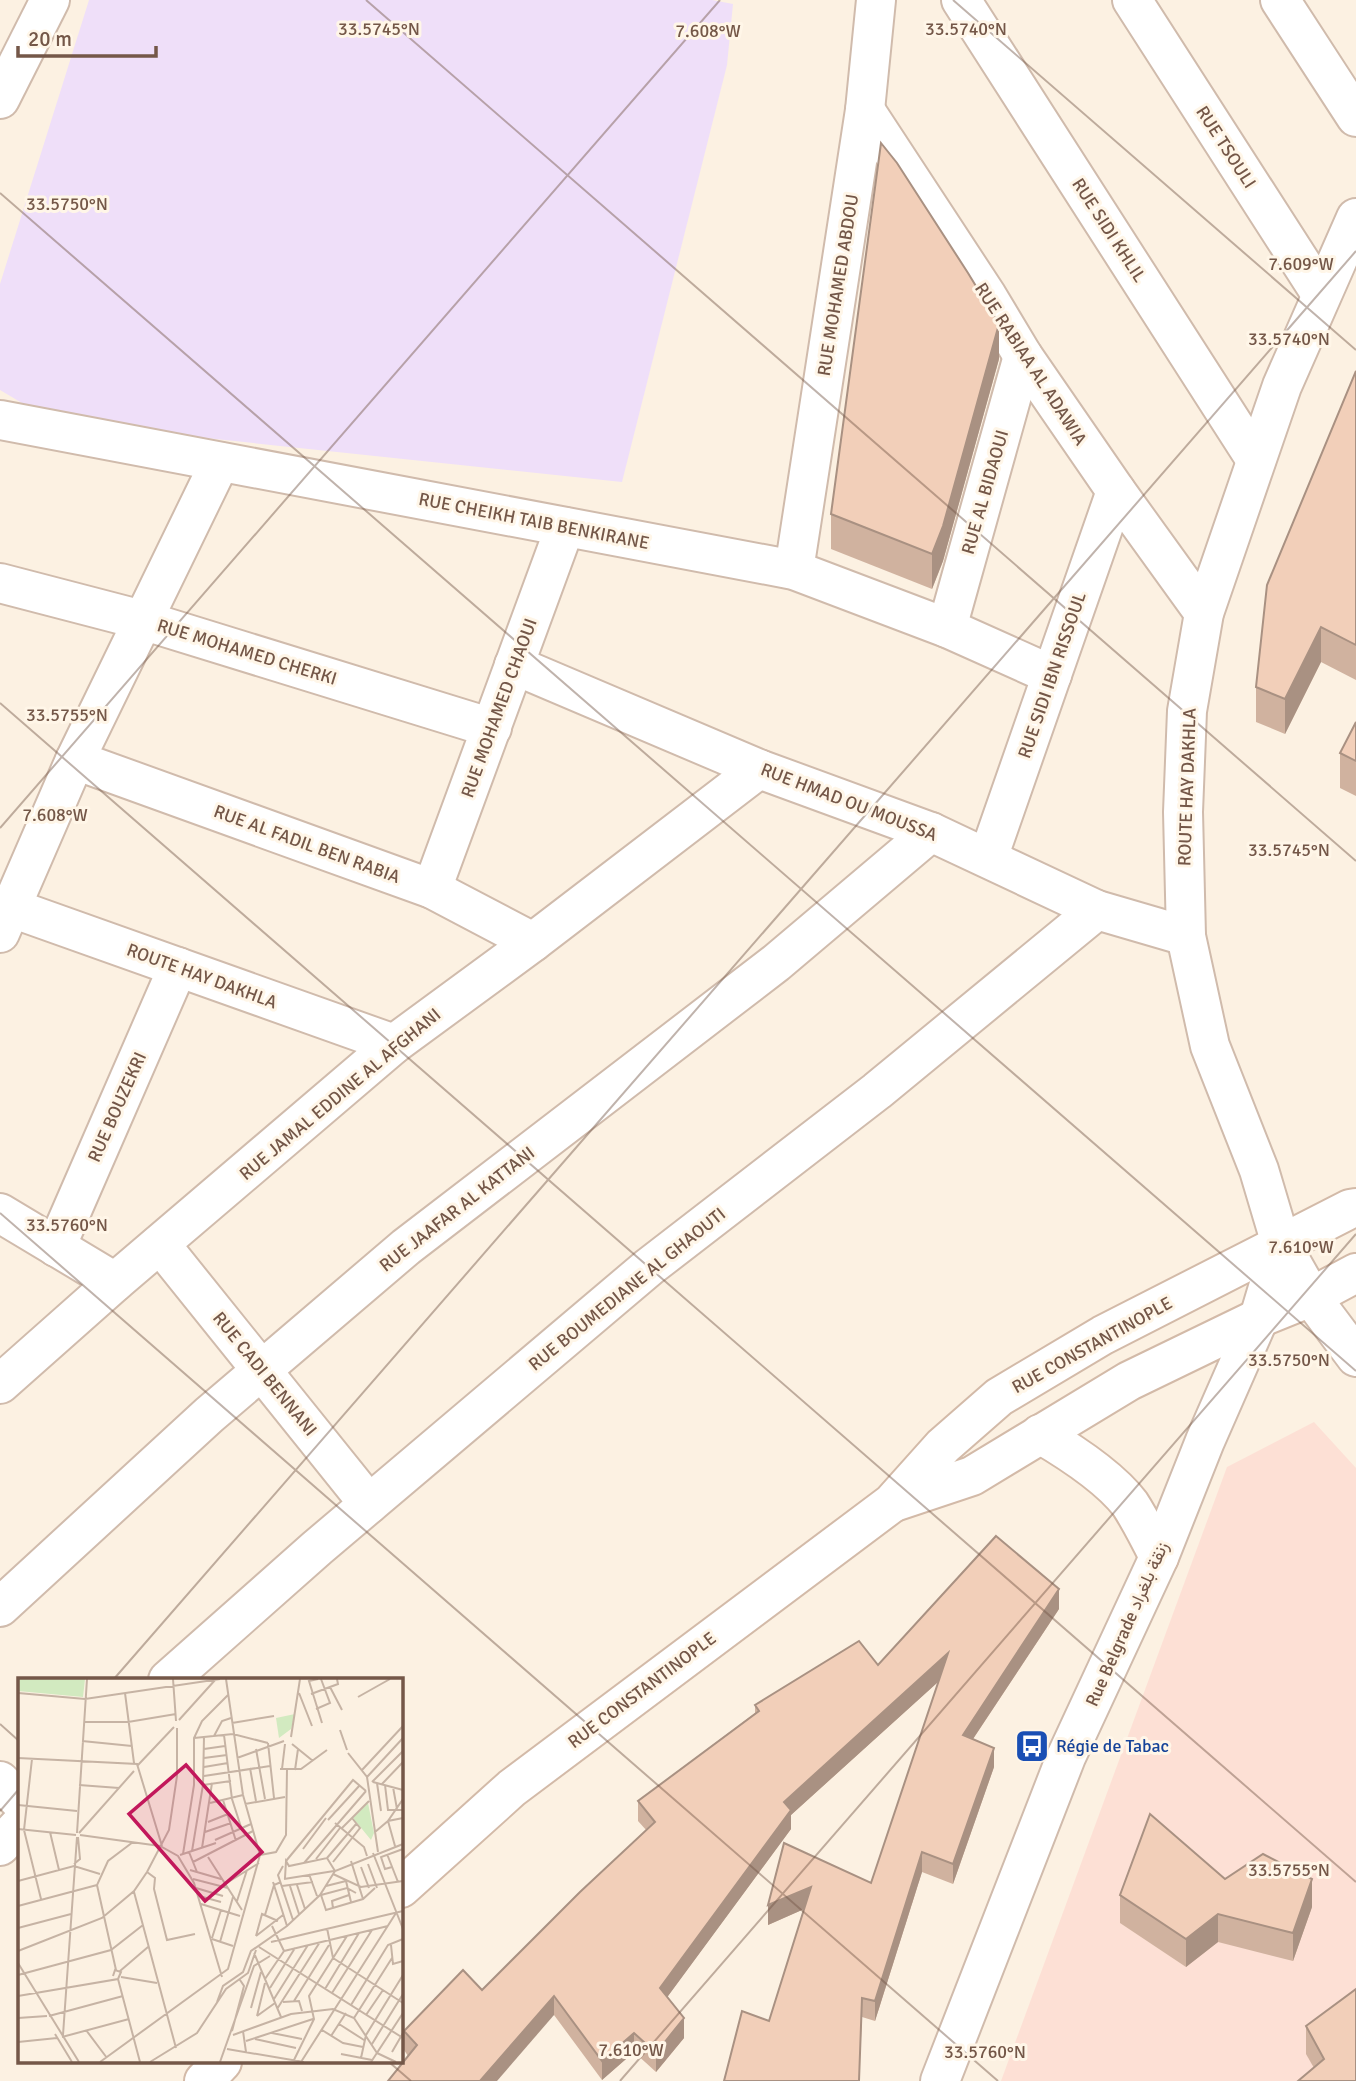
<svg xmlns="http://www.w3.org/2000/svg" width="1356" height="2081" font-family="Signika,Vazirmatn,sans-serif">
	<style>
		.commercial { fill: #fde0d5 }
		.education { fill: #efdff9 }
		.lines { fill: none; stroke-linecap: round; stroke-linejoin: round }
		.street-casing { stroke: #d0bbac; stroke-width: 42 }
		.secondary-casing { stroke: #d3baa8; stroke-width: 42 }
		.street { stroke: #fff; stroke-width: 38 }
		.secondary { stroke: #fff; stroke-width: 38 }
		.wall { fill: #d0b29f }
		.shaded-wall { fill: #a99182 }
		.building { fill: #f2cfb9; stroke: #a99182; stroke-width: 2 }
		.ticks { fill: none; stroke: #745748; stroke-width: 2; stroke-opacity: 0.45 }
		.labels { text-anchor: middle; stroke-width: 6; stroke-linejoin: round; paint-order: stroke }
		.street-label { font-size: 18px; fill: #745748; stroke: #fff6e8 }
		.transit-label { font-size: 18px; fill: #164399; stroke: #fff6e8; text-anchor: start }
		.inset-road { fill: none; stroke: #c6b3a4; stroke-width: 2 }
		.view { fill: #c2185b; fill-opacity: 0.15; stroke: #c2185b; stroke-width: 3.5 }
		.inset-edge { fill: none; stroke: #745748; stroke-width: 3.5 }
		.ticks-label { font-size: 18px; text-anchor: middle; fill: #745748; stroke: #fff6e8; stroke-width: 6; stroke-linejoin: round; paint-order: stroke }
	</style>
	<rect width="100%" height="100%" fill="#fcf1e2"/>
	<path class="commercial" d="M 1314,1422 L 1356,1468 L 1356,2081 L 1001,2081 L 1227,1467 Z"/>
	<path class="education" d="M 89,0 L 712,0 L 733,4 L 727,65 L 622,482 L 54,422 L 0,390 L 0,284 Z"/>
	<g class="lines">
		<g class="street-casing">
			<g id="street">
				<path d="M 961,0 L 1256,460"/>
				<path d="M 1132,0 L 1321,294"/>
				<path d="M 1280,0 L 1356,117"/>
				<path d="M 0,99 L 50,0"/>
				<path d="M 865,110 L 987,296 L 1023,356 L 1116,491 L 1204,613"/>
				<path d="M 1356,218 L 1282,386 L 1204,613 L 1187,711 L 1183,812 L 1186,936 L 1210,1046 L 1259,1170 L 1281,1244 L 1311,1297 L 1356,1357"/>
				<path d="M 0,420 L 794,570 L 947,628 L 1052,675"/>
				<path d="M 794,570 L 865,110 L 876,0"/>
				<path d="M 0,583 L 142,620 L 492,728"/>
				<path d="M 947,628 L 1023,356"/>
				<path d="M 514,665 L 759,769 L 931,832 L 1097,910 L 1186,936"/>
				<path d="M 75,760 L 432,889 L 533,942"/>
				<path d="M 988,858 L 1116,491"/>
				<path d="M 432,889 L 565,527"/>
				<path d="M 9,907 L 394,1044"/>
				<path d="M 0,933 L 75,760 L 220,462"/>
				<path d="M 0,1213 L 115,1282"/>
				<path d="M 160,1244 L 369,1504"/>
				<path d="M 56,1247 L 178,967"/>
				<path d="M 0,1384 L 115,1282 L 394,1044 L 533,942 L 759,769"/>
				<path d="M 0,1607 L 209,1415 L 406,1247 L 776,963 L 931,832"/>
				<path d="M 168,1680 L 317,1548 L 649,1267 L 877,1091 L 1097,910"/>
				<path d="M 0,1781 L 19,1800"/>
				<path d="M 0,1846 L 19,1826"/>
				<path d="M 940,2081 L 1066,1757 L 1159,1557 L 1205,1441 L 1259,1318 L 1281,1244"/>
			</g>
		</g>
		<g class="secondary-casing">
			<g id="secondary">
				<path d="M 1040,1434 C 1069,1451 1110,1478 1130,1504 C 1141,1521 1150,1539 1159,1557"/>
				<path d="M 894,1502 L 972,1476 L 1129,1381 L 1259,1318 L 1311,1297 L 1356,1273"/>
				<path d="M 401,1888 L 512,1788 L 892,1503 L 943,1446 L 999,1397 L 1103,1335 L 1350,1209 L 1356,1208"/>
				<path d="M 204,2081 L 222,2062"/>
			</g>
		</g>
		<use href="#street" class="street"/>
		<use href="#secondary" class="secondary"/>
	</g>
	<g class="wall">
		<path d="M 999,359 L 943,561 L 932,589 L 831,549 L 831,514 Z"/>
		<path d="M 1356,371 L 1356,680 L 1321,662 L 1285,734 L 1256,722 L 1256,687 Z"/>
		<path d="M 1356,722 L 1356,796 L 1340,788 L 1340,753 Z"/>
		<path d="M 1059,1609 L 973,1739 L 994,1767 L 953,1884 L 922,1872 L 875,2021 L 862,2017 L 859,2081 L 724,2081 L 769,2021 L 804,1909 L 768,1925 L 768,1905 L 871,1883 L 939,1681 L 791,1815 L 791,1829 L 667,1997 L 684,2038 L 656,2072 L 634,2052 L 602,2080 L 554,2015 L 408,2056 L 404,2050 L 404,2031 L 482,1990 L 647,1831 L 638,1821 L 638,1801 L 755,1713 L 755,1705 L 878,1665 Z"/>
		<path d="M 1225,1879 L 1312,1907 L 1293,1961 L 1218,1942 L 1186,1967 L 1120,1923 L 1120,1895 Z"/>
		<path d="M 1306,2026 L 1356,2081 L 1314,2068 L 1306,2054 Z"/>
	</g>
	<g class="shaded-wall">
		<path d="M 999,324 L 999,359 L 943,561 L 932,589 L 932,554 Z"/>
		<path d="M 1321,627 L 1321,662 L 1285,734 L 1285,699 Z"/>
		<path d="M 1059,1589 L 1059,1609 L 963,1754 L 963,1735 Z"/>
		<path d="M 948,1653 L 948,1673 L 791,1815 L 791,1829 L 660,2007 L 660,1988 L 784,1802 Z"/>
		<path d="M 994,1748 L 994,1767 L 953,1884 L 953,1864 Z"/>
		<path d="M 922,1852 L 922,1872 L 875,2021 L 875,2001 Z"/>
		<path d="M 1312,1879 L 1312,1907 L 1293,1961 L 1293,1933 Z"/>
		<path d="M 811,1887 L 811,1906 L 768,1925 L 768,1905 Z"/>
		<path d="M 1218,1914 L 1218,1942 L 1186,1967 L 1186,1939 Z"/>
		<path d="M 554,1996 L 554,2015 L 497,2081 L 480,2081 Z"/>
		<path d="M 684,2018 L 684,2038 L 656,2072 L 656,2053 Z"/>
		<path d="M 634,2033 L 634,2052 L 602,2080 L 602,2061 Z"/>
	</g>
	<g class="building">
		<path d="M 881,143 L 897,163 L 968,273 L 999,324 L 943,526 L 932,554 L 831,514 Z"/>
		<path d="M 1356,371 L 1356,645 L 1321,627 L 1285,699 L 1256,687 L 1267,585 Z"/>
		<path d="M 1356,722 L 1356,761 L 1340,753 Z"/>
		<path d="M 996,1536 L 1059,1589 L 963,1735 L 994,1748 L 953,1864 L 922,1852 L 875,2001 L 862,1998 L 859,2081 L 724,2081 L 742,2011 L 769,2021 L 811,1887 L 768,1905 L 784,1843 L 871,1883 L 948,1653 L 784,1802 L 791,1810 L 660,1988 L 684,2018 L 656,2053 L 634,2033 L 602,2061 L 554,1996 L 480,2081 L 388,2081 L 417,2045 L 404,2031 L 463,1970 L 482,1990 L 580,1892 L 655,1822 L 638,1801 L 759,1711 L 755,1705 L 859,1641 L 878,1665 Z"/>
		<path d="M 1150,1814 L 1225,1879 L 1263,1854 L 1312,1879 L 1293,1933 L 1218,1914 L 1186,1939 L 1120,1895 Z"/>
		<path d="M 1356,1989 L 1356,2081 L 1298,2081 L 1324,2059 L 1306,2026 Z"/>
	</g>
	<path class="ticks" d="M 366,0 L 1356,861M 953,0 L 1356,350M 0,193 L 1356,1371M 0,703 L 1356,1882M 0,828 L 720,0M 0,1213 L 998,2081M 113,1680 L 1356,251M 0,1724 L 19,1741M 0,1811 L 19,1789M 389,2062 L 411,2081M 620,2081 L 1356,1234"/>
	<defs>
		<g id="bus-square" transform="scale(1.75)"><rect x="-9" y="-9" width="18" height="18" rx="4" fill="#1a4fb4" stroke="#fff6e8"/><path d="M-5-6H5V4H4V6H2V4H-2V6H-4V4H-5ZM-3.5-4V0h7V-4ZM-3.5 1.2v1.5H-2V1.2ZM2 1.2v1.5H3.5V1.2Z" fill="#fff"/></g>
	</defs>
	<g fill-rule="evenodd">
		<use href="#bus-square" x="1032" y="1746"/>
	</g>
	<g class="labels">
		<g class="street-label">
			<text transform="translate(1226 147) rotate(57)" y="6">RUE TSOULI</text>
			<text transform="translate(1109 230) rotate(57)" y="6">RUE SIDI KHLIL</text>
			<text transform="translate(838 285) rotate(-81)" y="6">RUE MOHAMED ABDOU</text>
			<text transform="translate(1031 364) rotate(57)" y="6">RUE RABIAA AL ADAWIA</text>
			<text transform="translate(985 492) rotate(-74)" y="6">RUE AL BIDAOUI</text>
			<text transform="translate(534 521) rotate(11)" y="6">RUE CHEIKH TAIB BENKIRANE</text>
			<text transform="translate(247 652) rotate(17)" y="6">RUE MOHAMED CHERKI</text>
			<text transform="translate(1052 675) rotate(-71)" y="6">RUE SIDI IBN RISSOUL</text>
			<text transform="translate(499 708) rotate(-70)" y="6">RUE MOHAMED CHAOUI</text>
			<text transform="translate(1187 787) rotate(-88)" y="6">ROUTE HAY DAKHLA</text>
			<text transform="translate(849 802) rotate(21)" y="6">RUE HMAD OU MOUSSA</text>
			<text transform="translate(307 844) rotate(20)" y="6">RUE AL FADIL BEN RABIA</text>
			<text transform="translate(202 976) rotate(20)" y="6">ROUTE HAY DAKHLA</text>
			<text transform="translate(340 1094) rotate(-40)" y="6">RUE JAMAL EDDINE AL AFGHANI</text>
			<text transform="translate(117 1107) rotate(-66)" y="6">RUE BOUZEKRI</text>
			<text transform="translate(457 1209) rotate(-38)" y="6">RUE JAAFAR AL KATTANI</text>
			<text transform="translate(627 1289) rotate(-39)" y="6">RUE BOUMEDIANE AL GHAOUTI</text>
			<text transform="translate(1092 1345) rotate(-29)" y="6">RUE CONSTANTINOPLE</text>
			<text transform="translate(265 1374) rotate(51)" y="6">RUE CADI BENNANI</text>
			<text transform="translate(1127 1624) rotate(-66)" y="6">Rue Belgrade زنقة بلغراد</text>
			<text transform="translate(642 1690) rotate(-37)" y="6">RUE CONSTANTINOPLE</text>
		</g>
		<g class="transit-label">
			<text x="1056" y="1752">Régie de Tabac</text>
		</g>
	</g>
	<g transform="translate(18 1678)">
		<rect width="385" height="385" fill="#fcf1e2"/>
		<path d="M 277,36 L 273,51 L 261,60 L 258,40 Z" fill="#d2eac0"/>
		<path d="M 0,1 L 67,1 L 65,19 L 0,13 ZM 350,125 L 356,155 L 353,162 L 335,140 Z" fill="#d2eac0"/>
		<path class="inset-road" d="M 155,1 L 158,43M 300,1 L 291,3 L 304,45M 312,9 L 324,32M 0,15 L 67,21 L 202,1M 107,15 L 116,85M 281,15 L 294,48M 293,16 L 320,6 L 319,1M 340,19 L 372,1M 298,31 L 312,25 L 303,1M 161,42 L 198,1M 66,44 L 110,44 L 158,36M 214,45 L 256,38M 322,52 L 329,72M 206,57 L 214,121 L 223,149M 196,58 L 204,43 L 213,40M 273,59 L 282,1M 176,60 L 215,56 L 250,65M 64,63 L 114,68M 250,65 L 256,120M 274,66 L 295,83M 186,71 L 207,68M 238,71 L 247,121M 330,75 L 349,99 L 360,174M 0,80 L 119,86 L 144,168M 186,80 L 209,77M 219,80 L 266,63M 14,81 L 6,152 L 23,221M 120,87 L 156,49M 186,89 L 210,85M 232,90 L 238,123M 262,91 L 283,91 L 309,72M 264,91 L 267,66M 277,92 L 280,71M 344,92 L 385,48M 186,98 L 252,88M 349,99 L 385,60M 354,104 L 385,73M 355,104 L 385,112M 359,105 L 363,133M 364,106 L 385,84M 61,107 L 101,110M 185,107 L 213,103M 367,107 L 370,132 L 385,132M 375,109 L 379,131M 205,122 L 218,163M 192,125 L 225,117M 227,126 L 267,119M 0,127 L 59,133M 310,142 L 342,107M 190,144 L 210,136M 317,145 L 346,169 L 349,178M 0,151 L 58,157M 323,151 L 351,123M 32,154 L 41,192M 187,154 L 213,145M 357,154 L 370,143 L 385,140M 59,155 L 69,1M 61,155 L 116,93M 62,157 L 142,168 L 160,178 L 176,205 L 204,299M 197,162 L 233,146M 377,168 L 370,143 L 385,121M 184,170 L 194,105M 285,171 L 308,140M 174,173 L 185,107 L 186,59M 171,174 L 179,194M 355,175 L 385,251M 165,176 L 176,107 L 176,60 L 184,43 L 210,17M 369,176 L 380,204M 162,177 L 198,165M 242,177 L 258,174 L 268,157 L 269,91M 190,179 L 224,232M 309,180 L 339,145M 298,181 L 322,150M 268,183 L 335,102 L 348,113M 333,183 L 345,221M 175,184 L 235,153M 315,184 L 342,150 L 334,140M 286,185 L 348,113M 56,186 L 62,181 L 60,159M 350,186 L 359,210M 265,188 L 260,197 L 275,242M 343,189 L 351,210M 374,189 L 367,191 L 363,179 L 385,171M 172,192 L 203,201M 129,194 L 137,200 L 136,211 L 149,262 L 177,256M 291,196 L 299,218M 315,196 L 343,209 L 385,203M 267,200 L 268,183 L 271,188 L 309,180 L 317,193M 175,201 L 210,210M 266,201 L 316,193M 0,203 L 56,188 L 82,196M 255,204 L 269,248M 207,206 L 241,185M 279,207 L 287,231M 264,208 L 295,204M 272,208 L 281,236M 308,208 L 328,203 L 333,224M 178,210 L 205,218M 116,214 L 158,370M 303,217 L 308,232 L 345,221 L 357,210M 303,217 L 329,210 L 338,215M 181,218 L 203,224M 219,223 L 229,192M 183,226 L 222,238M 0,228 L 79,207M 315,230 L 314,223 L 331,217M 247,237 L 256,207 L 263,204M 254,248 L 266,273M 0,250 L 53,236M 309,250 L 315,280 L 385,325M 238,258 L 244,236 L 260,243M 238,258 L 265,237M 194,260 L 203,232M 194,261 L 215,268M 202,264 L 215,219M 253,264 L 385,233M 373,267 L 375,286 L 385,283M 241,269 L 385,360M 0,273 L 84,240 L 116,213 L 129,194 L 151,152 L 159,98 L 159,50M 266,273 L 370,248M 236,275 L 263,339M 0,285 L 61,384M 98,292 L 79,207 L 90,183 L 115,164M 102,293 L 130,269M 0,297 L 93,272 L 125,247M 103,299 L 139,305M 100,301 L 122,384M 247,301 L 266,273M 252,310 L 277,270M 307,311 L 341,255M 314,315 L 354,252M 0,318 L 100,301 L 103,294 L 97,292 L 95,298M 256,321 L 290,267M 276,323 L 311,267M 199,324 L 205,308 L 225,294 L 233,273 L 269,248 L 302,217 L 317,193 L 385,166M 265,324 L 281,323 L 284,333M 333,327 L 370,267 L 385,261M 233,330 L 243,294M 259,331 L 302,264M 348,337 L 365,312M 31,338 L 105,318M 239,338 L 247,305M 239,338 L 257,325M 0,340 L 29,338M 336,340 L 374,280M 321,346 L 346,362M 68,352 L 89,380M 304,352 L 325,365 L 345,369M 214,353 L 226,308 L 222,302M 225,353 L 228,374M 254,355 L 284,361M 37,356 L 54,384M 45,357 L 59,159M 215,357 L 273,336 L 315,331 L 336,340 L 359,375M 313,358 L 328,335M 44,359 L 111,341M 237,361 L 278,370M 228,363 L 295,341M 0,364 L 39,360M 354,366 L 385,316M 209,371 L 286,384M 374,374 L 385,355M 359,375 L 378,384M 323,376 L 354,382M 343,380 L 348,357 L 385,297M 276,382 L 296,341 L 291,318 L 329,258M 82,384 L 210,291 L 242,177 L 225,117 L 208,1M 132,384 L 179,355 L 208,311 L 230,295 L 238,272M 202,384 L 236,288 L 252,278M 283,384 L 378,235M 353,384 L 385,335"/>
		<path class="view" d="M 168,87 L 244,174 L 187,223 L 111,136 Z"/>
		<rect width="385" height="385" class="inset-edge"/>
	</g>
	<g class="ticks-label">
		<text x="379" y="35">33.5745°N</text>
		<text x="966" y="35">33.5740°N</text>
		<text x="708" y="37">7.608°W</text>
		<text x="67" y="210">33.5750°N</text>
		<text x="1301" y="270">7.609°W</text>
		<text x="1289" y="345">33.5740°N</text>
		<text x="67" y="721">33.5755°N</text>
		<text x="55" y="821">7.608°W</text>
		<text x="1289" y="856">33.5745°N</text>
		<text x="67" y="1231">33.5760°N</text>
		<text x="1301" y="1253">7.610°W</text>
		<text x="1289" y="1366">33.5750°N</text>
		<text x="1289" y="1876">33.5755°N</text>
		<text x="631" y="2056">7.610°W</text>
		<text x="985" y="2058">33.5760°N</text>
	</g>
	<path d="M18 46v10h138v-10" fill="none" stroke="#745748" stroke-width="3.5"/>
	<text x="28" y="46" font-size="21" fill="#745748" stroke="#fff6e8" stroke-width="5" paint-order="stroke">20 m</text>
</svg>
